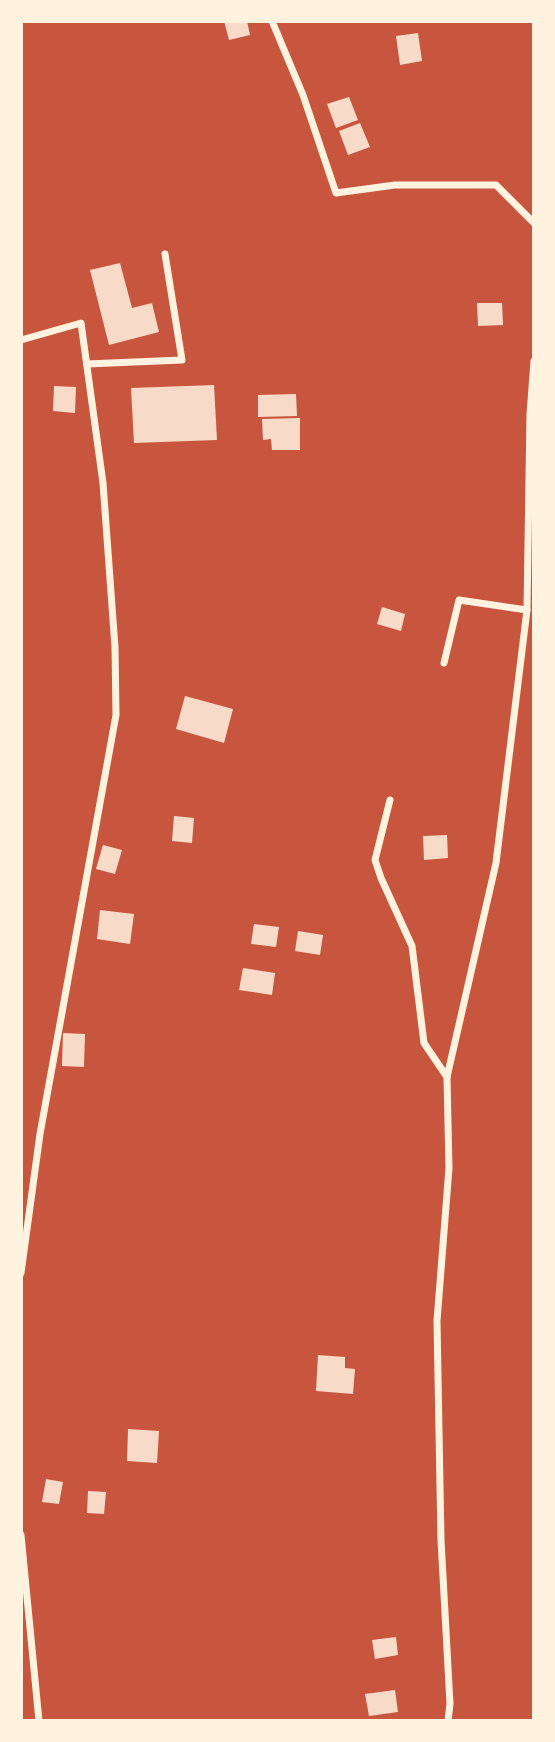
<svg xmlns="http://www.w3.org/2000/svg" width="555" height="1742" font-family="'Crimson Pro',serif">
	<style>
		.building { fill: #f7dbc8 }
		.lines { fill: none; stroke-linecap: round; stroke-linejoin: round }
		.minor { stroke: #fff3e0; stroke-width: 7 }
	</style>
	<rect width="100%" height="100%" fill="#c8553d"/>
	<g class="building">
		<path d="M 224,21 L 247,21 L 250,35 L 229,40 Z"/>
		<path d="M 418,33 L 422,61 L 400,65 L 396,36 Z"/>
		<path d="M 349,97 L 358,120 L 336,128 L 327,104 Z"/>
		<path d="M 360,123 L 370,147 L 348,155 L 339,131 Z"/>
		<path d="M 120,263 L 132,308 L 152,303 L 159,332 L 109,345 L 90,270 Z"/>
		<path d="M 477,303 L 502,303 L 503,325 L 478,326 Z"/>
		<path d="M 214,385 L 217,440 L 134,443 L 131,388 Z"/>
		<path d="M 54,386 L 76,387 L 75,413 L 53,411 Z"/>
		<path d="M 296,394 L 297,416 L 258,417 L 258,395 Z"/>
		<path d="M 300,418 L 300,450 L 272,450 L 271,439 L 263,440 L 262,419 Z"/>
		<path d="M 382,607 L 405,614 L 401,631 L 377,624 Z"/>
		<path d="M 185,696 L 233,709 L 224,743 L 176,729 Z"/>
		<path d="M 174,816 L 194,818 L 192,843 L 172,841 Z"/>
		<path d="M 447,835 L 448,858 L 424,860 L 423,836 Z"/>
		<path d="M 103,845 L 122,850 L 115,874 L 96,869 Z"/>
		<path d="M 100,910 L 134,914 L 130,944 L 97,939 Z"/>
		<path d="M 254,924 L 279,927 L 276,947 L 251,944 Z"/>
		<path d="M 298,931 L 323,935 L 320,955 L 295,951 Z"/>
		<path d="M 243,968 L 275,973 L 272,995 L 239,990 Z"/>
		<path d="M 63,1033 L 85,1034 L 84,1067 L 62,1066 Z"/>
		<path d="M 318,1355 L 345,1357 L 345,1368 L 355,1369 L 353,1394 L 316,1391 Z"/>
		<path d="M 128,1429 L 159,1431 L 157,1463 L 127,1461 Z"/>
		<path d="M 46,1479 L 63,1482 L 59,1504 L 42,1502 Z"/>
		<path d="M 88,1491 L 106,1492 L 104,1514 L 87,1513 Z"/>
		<path d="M 396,1637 L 398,1655 L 375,1659 L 372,1640 Z"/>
		<path d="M 395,1690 L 398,1712 L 369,1716 L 365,1694 Z"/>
	</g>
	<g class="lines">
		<g class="minor">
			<path d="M 272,21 L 303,95 L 336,193 L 395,185 L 496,185 L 534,223"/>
			<path d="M 21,340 L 81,323 L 103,483 L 115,647 L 116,715 L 40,1134 L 21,1273"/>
			<path d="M 87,364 L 182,360 L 165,254"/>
			<path d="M 444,663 L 459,600 L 527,610"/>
			<path d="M 390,800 L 375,860 L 381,878 L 412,946 L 424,1043 L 447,1077"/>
			<path d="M 21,1535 L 39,1721"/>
			<path d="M 448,1721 L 450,1704 L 441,1540 L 437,1321 L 449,1168 L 447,1077 L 496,863 L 527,610 L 530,414 L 534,361"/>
		</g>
	</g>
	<rect width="555" height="1742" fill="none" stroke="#fff3e0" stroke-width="46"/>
</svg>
